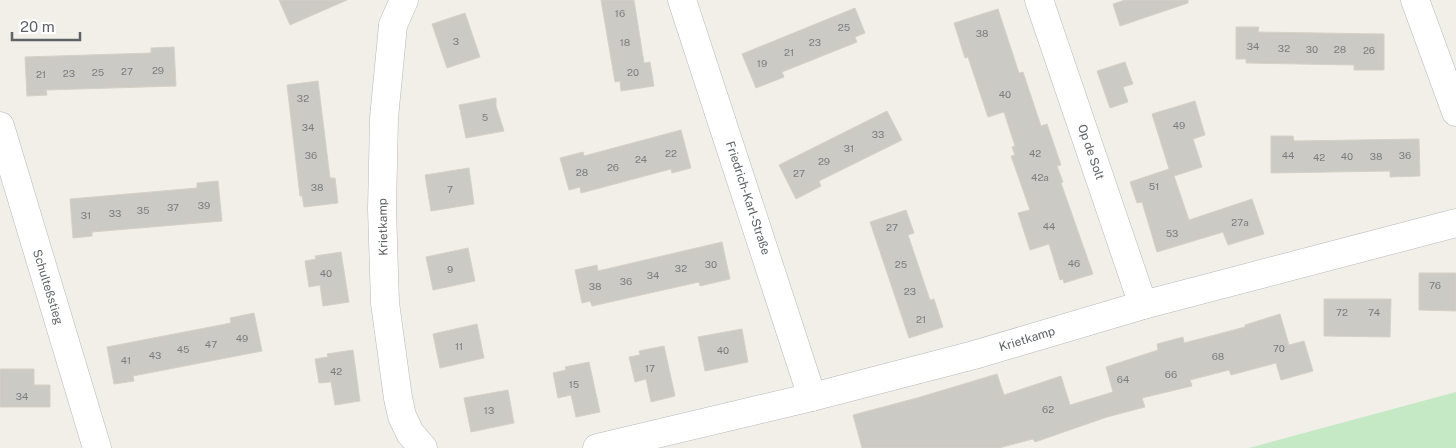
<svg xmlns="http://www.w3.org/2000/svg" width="1456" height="448" font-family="'Public Sans',sans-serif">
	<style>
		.green { fill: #c5e8c5 }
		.building { fill: #cccac5; stroke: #d6d1c6 }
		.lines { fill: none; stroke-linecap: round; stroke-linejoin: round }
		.minor-casing { stroke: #b5b8bc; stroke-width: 29 }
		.minor { stroke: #fff; stroke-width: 28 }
		.labels { text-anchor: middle; stroke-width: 4; stroke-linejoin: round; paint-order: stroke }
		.number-label { font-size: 10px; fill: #7a7d7f }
		.street-label { font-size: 12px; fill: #5f6368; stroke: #fff }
	</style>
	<rect width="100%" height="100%" fill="#f1efe8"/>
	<path class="green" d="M 1456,392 L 1456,448 L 1249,448 Z"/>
	<g class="building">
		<path d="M 279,0 L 347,0 L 290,25 Z"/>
		<path d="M 601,0 L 634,0 L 644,63 L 650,62 L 654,86 L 621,91 L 620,81 L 615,82 Z"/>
		<path d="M 1125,0 L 1188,0 L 1188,3 L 1120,26 L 1113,4 Z"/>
		<path d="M 855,8 L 865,33 L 855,37 L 857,42 L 782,72 L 784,77 L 756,88 L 742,54 Z"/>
		<path d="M 998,9 L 1019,73 L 1023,72 L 1041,126 L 1047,124 L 1061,165 L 1057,166 L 1063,182 L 1061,183 L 1093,274 L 1064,283 L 1063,279 L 1060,280 L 1049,244 L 1030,250 L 1018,213 L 1030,210 L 1011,156 L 1015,155 L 1012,147 L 1015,146 L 1004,112 L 988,117 L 968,57 L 965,58 L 954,23 Z"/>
		<path d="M 465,13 L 480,57 L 447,68 L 432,24 Z"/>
		<path d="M 1236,27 L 1259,27 L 1258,32 L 1384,34 L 1384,70 L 1354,70 L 1354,65 L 1246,63 L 1246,59 L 1236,59 Z"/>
		<path d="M 174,47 L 176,86 L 46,90 L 47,95 L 27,96 L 25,57 L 151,53 L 151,48 Z"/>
		<path d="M 1125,62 L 1133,84 L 1123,87 L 1128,102 L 1110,108 L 1097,71 Z"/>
		<path d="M 318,81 L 330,178 L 335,178 L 338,203 L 304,207 L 302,196 L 300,196 L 287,85 Z"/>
		<path d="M 496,98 L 496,106 L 504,131 L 466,138 L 459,105 Z"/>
		<path d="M 1195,101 L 1205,135 L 1193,139 L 1202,167 L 1174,176 L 1189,220 L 1252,199 L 1264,234 L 1228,245 L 1223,232 L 1157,252 L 1142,202 L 1137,203 L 1130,182 L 1169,169 L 1152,114 Z"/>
		<path d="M 887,111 L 902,140 L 819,181 L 821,186 L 796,199 L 779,165 Z"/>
		<path d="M 681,130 L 691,168 L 672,173 L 671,169 L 581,193 L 580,187 L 569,190 L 560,158 L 583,152 L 584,156 Z"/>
		<path d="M 1271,136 L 1293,136 L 1294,141 L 1419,139 L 1420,176 L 1390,177 L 1390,171 L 1271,173 Z"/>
		<path d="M 469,168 L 474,204 L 431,211 L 425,175 Z"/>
		<path d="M 218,181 L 222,221 L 92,232 L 92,236 L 73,238 L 70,199 L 197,188 L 197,183 Z"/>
		<path d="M 906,210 L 914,233 L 908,235 L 930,300 L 934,299 L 943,327 L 909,338 L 870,222 Z"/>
		<path d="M 722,242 L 730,279 L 700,286 L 699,282 L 592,306 L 590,301 L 582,303 L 575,270 L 597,265 L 598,271 Z"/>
		<path d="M 468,248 L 475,281 L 433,290 L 426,257 Z"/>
		<path d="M 341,252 L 349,302 L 323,306 L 320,285 L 309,287 L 305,261 L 316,259 L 315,256 Z"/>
		<path d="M 1419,273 L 1456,273 L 1456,311 L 1419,310 Z"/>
		<path d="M 1324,299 L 1391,299 L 1390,337 L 1324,336 Z"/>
		<path d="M 254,313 L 262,351 L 133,376 L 134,381 L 114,384 L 107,347 L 231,323 L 230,318 Z"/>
		<path d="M 1280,314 L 1289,345 L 1304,341 L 1313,371 L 1281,380 L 1276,363 L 1231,375 L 1229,370 L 1190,380 L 1192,386 L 1142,398 L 1145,407 L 1107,417 L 1035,442 L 1033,439 L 999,448 L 862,448 L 853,415 L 917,398 L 997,374 L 1004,395 L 1061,376 L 1070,405 L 1113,392 L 1106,367 L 1158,350 L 1157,344 L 1183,337 L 1184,343 L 1245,327 L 1245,325 Z"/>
		<path d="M 477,324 L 484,358 L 440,368 L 433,334 Z"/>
		<path d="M 742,329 L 748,362 L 705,371 L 698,337 Z"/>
		<path d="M 664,346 L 675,396 L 651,402 L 646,379 L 635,382 L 629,357 L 640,355 L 639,351 Z"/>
		<path d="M 353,350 L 360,401 L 335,405 L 331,382 L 319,383 L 315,359 L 328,357 L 327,354 Z"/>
		<path d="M 589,362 L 600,412 L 576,417 L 571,395 L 558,398 L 553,373 L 566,370 L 565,367 Z"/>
		<path d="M 0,369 L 34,369 L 34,385 L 50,385 L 50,407 L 0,407 Z"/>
		<path d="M 508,390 L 514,423 L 471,432 L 464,398 Z"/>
	</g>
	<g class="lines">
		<g class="minor-casing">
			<g id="minor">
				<path d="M 404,0 L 393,25 L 384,118 L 382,209 L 385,303 L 398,398 L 402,416 L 410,433 L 423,448"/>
				<path d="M 682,0 L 812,397"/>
				<path d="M 1039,0 L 1143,305"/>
				<path d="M 1415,0 L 1456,112"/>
				<path d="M 0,126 L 97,448"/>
				<path d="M 597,448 L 812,397 L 974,355 L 1143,305 L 1456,223"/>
			</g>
		</g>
		<use href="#minor" class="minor"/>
	</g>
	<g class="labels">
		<g class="number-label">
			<text x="620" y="17">16</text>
			<text x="844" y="31">25</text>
			<text x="982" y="37">38</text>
			<text x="456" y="45">3</text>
			<text x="625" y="46">18</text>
			<text x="815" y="46">23</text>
			<text x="1253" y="50">34</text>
			<text x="1284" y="52">32</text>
			<text x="1312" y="53">30</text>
			<text x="1340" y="53">28</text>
			<text x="1369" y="54">26</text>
			<text x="789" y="56">21</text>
			<text x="762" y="67">19</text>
			<text x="158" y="74">29</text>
			<text x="127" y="75">27</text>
			<text x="98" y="76">25</text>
			<text x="633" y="76">20</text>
			<text x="69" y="77">23</text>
			<text x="41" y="78">21</text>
			<text x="1005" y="98">40</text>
			<text x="303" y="102">32</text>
			<text x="485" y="121">5</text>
			<text x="1179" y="129">49</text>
			<text x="308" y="131">34</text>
			<text x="878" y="138">33</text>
			<text x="849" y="152">31</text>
			<text x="671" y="157">22</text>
			<text x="1035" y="157">42</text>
			<text x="311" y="159">36</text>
			<text x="1288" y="159">44</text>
			<text x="1405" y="159">36</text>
			<text x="1347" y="160">40</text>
			<text x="1376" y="160">38</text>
			<text x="1319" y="161">42</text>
			<text x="641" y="163">24</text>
			<text x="824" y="165">29</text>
			<text x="613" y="171">26</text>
			<text x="582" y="176">28</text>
			<text x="799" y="177">27</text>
			<text x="1040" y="181">42a</text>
			<text x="1154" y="190">51</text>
			<text x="317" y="191">38</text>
			<text x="450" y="193">7</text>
			<text x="204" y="209">39</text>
			<text x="173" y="211">37</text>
			<text x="143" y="214">35</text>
			<text x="115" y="217">33</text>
			<text x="86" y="219">31</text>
			<text x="1240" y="226">27a</text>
			<text x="1049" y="230">44</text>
			<text x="892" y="231">27</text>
			<text x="1172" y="237">53</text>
			<text x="1074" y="267">46</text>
			<text x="711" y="268">30</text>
			<text x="901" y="268">25</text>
			<text x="681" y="272">32</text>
			<text x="450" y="273">9</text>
			<text x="326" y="277">40</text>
			<text x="653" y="279">34</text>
			<text x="626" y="285">36</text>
			<text x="1435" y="289">76</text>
			<text x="595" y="290">38</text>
			<text x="910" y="295">23</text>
			<text x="1342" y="316">72</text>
			<text x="1374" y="316">74</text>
			<text x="921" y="323">21</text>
			<text x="242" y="342">49</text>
			<text x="211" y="348">47</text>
			<text x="459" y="350">11</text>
			<text x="1279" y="352">70</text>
			<text x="183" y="353">45</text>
			<text x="723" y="354">40</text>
			<text x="155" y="359">43</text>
			<text x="1218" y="360">68</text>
			<text x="126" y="364">41</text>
			<text x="650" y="372">17</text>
			<text x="336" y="375">42</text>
			<text x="1171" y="378">66</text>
			<text x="1123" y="383">64</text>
			<text x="574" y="388">15</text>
			<text x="22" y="400">34</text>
			<text x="1048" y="413">62</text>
			<text x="489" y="414">13</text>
		</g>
		<g class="street-label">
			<text transform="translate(1091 152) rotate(71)" y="4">Op de Solt</text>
			<text transform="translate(748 198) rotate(72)" y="4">Friedrich-Karl-Straße</text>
			<text transform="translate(383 227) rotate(-91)" y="4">Krietkamp</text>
			<text transform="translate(48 287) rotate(73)" y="4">Schulteßstieg</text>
			<text transform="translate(1027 339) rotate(-17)" y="4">Krietkamp</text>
		</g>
	</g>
	<path d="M12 32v8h68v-8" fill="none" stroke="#5f6368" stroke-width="2.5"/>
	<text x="20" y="32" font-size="15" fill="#5f6368" stroke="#ffffff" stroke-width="4" paint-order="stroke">20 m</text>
</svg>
